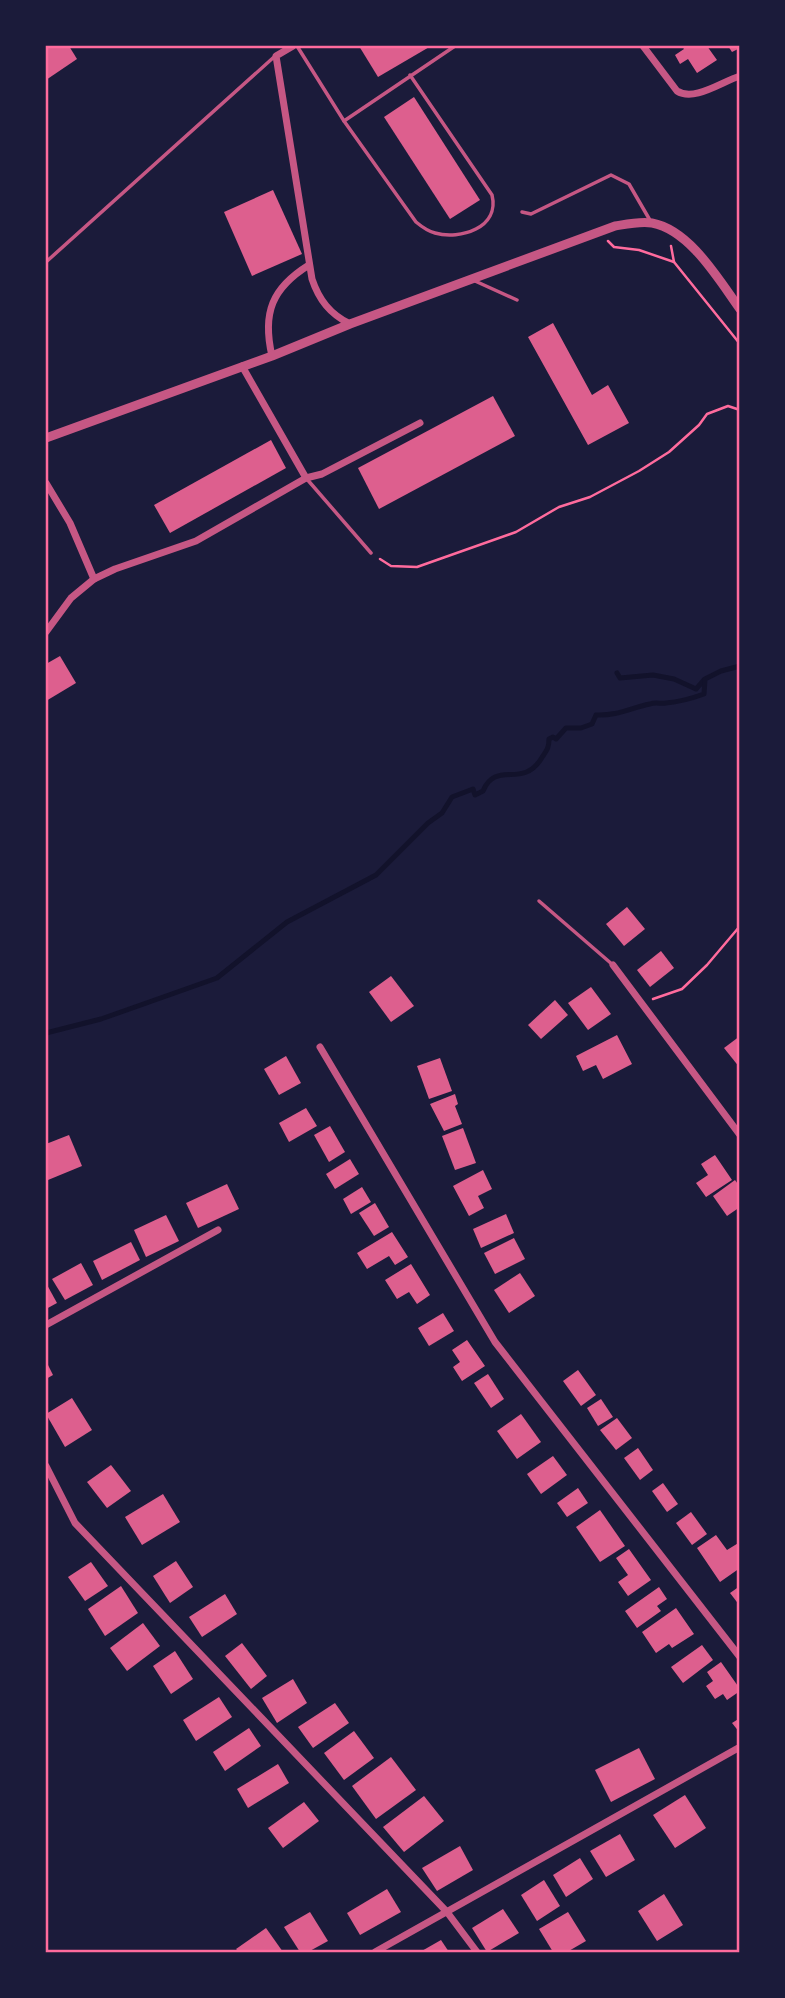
<svg xmlns="http://www.w3.org/2000/svg" width="785" height="1998" font-family="'Work Sans',sans-serif">
	<style>
		.lines { fill: none; stroke-linecap: round; stroke-linejoin: round }
		.stream { stroke: #12122b; stroke-width: 5 }
		.building { fill: #dd5f8e }
		.path { stroke: #ff6b9d; stroke-width: 2.5 }
		.service { stroke: #c65784; stroke-width: 3.5 }
		.minor { stroke: #c65784; stroke-width: 7 }
		.tertiary { stroke: #c65784; stroke-width: 9 }
		.neatline { fill: none; stroke: #ff6b9d; stroke-width: 2.5 }
	</style>
	<rect width="100%" height="100%" fill="#1b1b3a"/>
	<g class="lines">
		<g class="stream">
			<path d="M 617,673 L 620,678 L 653,675 L 674,679 L 696,689 L 704,680"/>
			<path d="M 46,1033 L 101,1019 L 217,978 L 287,922 L 376,875 L 428,823 L 442,813 L 452,797 L 473,789 L 475,795 L 483,791 C 496,760 522,789 541,759 C 546,751 549,749 549,739 L 553,737 L 556,739 L 566,728 L 581,728 L 592,724 L 596,715 C 618,716 630,708 650,704 C 655,702 661,704 666,703 C 678,702 693,698 704,694 L 705,679 L 721,671 L 740,666"/>
		</g>
	</g>
	<g class="building">
		<path d="M 46,46 L 69,46 L 77,59 L 46,80 Z"/>
		<path d="M 359,46 L 431,46 L 378,77 Z"/>
		<path d="M 682,46 L 707,46 L 717,60 L 697,73 L 688,59 L 680,64 L 675,55 L 684,49 Z"/>
		<path d="M 728,46 L 740,46 L 740,48 L 732,52 Z"/>
		<path d="M 414,97 L 480,200 L 450,219 L 384,117 Z"/>
		<path d="M 273,190 L 302,254 L 252,276 L 224,212 Z"/>
		<path d="M 553,323 L 592,395 L 608,385 L 629,423 L 588,445 L 528,337 Z"/>
		<path d="M 493,396 L 515,436 L 379,509 L 358,468 Z"/>
		<path d="M 271,440 L 286,468 L 170,533 L 154,505 Z"/>
		<path d="M 60,656 L 76,683 L 46,701 L 46,664 Z"/>
		<path d="M 627,907 L 645,929 L 624,946 L 606,924 Z"/>
		<path d="M 661,951 L 674,968 L 650,987 L 637,970 Z"/>
		<path d="M 391,976 L 414,1006 L 391,1022 L 369,992 Z"/>
		<path d="M 591,987 L 611,1014 L 588,1030 L 568,1003 Z"/>
		<path d="M 555,1000 L 568,1015 L 541,1039 L 528,1025 Z"/>
		<path d="M 617,1035 L 632,1064 L 603,1079 L 596,1065 L 583,1071 L 576,1056 Z"/>
		<path d="M 740,1036 L 740,1068 L 724,1048 Z"/>
		<path d="M 286,1056 L 301,1083 L 279,1095 L 264,1069 Z"/>
		<path d="M 440,1058 L 452,1091 L 429,1099 L 417,1066 Z"/>
		<path d="M 455,1094 L 458,1104 L 455,1106 L 462,1124 L 444,1131 L 430,1104 Z"/>
		<path d="M 306,1108 L 317,1126 L 289,1142 L 279,1123 Z"/>
		<path d="M 330,1126 L 345,1152 L 329,1162 L 314,1135 Z"/>
		<path d="M 463,1128 L 476,1163 L 455,1170 L 442,1136 Z"/>
		<path d="M 69,1135 L 82,1166 L 48,1180 L 46,1174 L 46,1144 Z"/>
		<path d="M 715,1155 L 732,1180 L 706,1197 L 696,1183 L 708,1175 L 701,1164 Z"/>
		<path d="M 350,1159 L 359,1174 L 335,1189 L 326,1174 Z"/>
		<path d="M 483,1170 L 492,1189 L 478,1196 L 484,1208 L 469,1216 L 453,1186 Z"/>
		<path d="M 735,1180 L 740,1187 L 740,1207 L 727,1216 L 713,1196 Z"/>
		<path d="M 227,1184 L 239,1209 L 198,1228 L 186,1203 Z"/>
		<path d="M 362,1187 L 371,1202 L 351,1214 L 343,1199 Z"/>
		<path d="M 375,1203 L 389,1227 L 374,1236 L 359,1213 Z"/>
		<path d="M 506,1214 L 514,1233 L 481,1248 L 473,1229 Z"/>
		<path d="M 166,1215 L 179,1241 L 146,1257 L 134,1230 Z"/>
		<path d="M 392,1232 L 408,1257 L 395,1265 L 389,1256 L 367,1269 L 357,1253 Z"/>
		<path d="M 514,1238 L 525,1259 L 495,1274 L 484,1253 Z"/>
		<path d="M 131,1242 L 140,1260 L 102,1280 L 93,1261 Z"/>
		<path d="M 81,1263 L 93,1285 L 65,1300 L 52,1279 Z"/>
		<path d="M 411,1264 L 430,1295 L 417,1304 L 409,1292 L 397,1299 L 385,1280 Z"/>
		<path d="M 520,1273 L 535,1296 L 509,1313 L 494,1290 Z"/>
		<path d="M 46,1283 L 57,1303 L 46,1309 Z"/>
		<path d="M 443,1313 L 454,1331 L 429,1346 L 418,1328 Z"/>
		<path d="M 467,1340 L 485,1366 L 462,1381 L 453,1367 L 460,1362 L 452,1350 Z"/>
		<path d="M 46,1361 L 53,1375 L 46,1379 Z"/>
		<path d="M 578,1370 L 596,1395 L 581,1406 L 563,1381 Z"/>
		<path d="M 488,1374 L 504,1399 L 491,1408 L 474,1383 Z"/>
		<path d="M 72,1398 L 92,1430 L 65,1447 L 46,1414 Z"/>
		<path d="M 601,1399 L 613,1417 L 598,1426 L 587,1408 Z"/>
		<path d="M 521,1414 L 541,1442 L 517,1459 L 497,1431 Z"/>
		<path d="M 617,1418 L 632,1438 L 616,1450 L 600,1430 Z"/>
		<path d="M 638,1448 L 653,1470 L 640,1480 L 624,1458 Z"/>
		<path d="M 553,1456 L 567,1475 L 541,1494 L 527,1474 Z"/>
		<path d="M 111,1465 L 131,1491 L 107,1508 L 87,1482 Z"/>
		<path d="M 663,1483 L 678,1504 L 667,1512 L 652,1491 Z"/>
		<path d="M 578,1488 L 588,1503 L 567,1517 L 557,1503 Z"/>
		<path d="M 163,1494 L 180,1522 L 142,1545 L 125,1517 Z"/>
		<path d="M 600,1510 L 625,1546 L 600,1562 L 576,1527 Z"/>
		<path d="M 691,1512 L 707,1534 L 692,1545 L 676,1523 Z"/>
		<path d="M 716,1535 L 727,1550 L 740,1542 L 740,1568 L 720,1582 L 697,1548 Z"/>
		<path d="M 629,1549 L 651,1580 L 628,1596 L 618,1582 L 628,1575 L 616,1558 Z"/>
		<path d="M 176,1561 L 193,1587 L 170,1603 L 153,1576 Z"/>
		<path d="M 91,1562 L 108,1586 L 85,1601 L 68,1577 Z"/>
		<path d="M 121,1586 L 138,1613 L 105,1636 L 88,1609 Z"/>
		<path d="M 740,1586 L 740,1606 L 730,1593 Z"/>
		<path d="M 659,1587 L 667,1599 L 657,1606 L 661,1611 L 637,1628 L 625,1611 Z"/>
		<path d="M 225,1594 L 237,1614 L 202,1637 L 189,1617 Z"/>
		<path d="M 676,1608 L 694,1634 L 672,1648 L 669,1644 L 656,1653 L 642,1632 Z"/>
		<path d="M 143,1623 L 160,1646 L 127,1671 L 110,1648 Z"/>
		<path d="M 242,1643 L 267,1676 L 251,1689 L 225,1656 Z"/>
		<path d="M 702,1645 L 713,1660 L 683,1683 L 671,1667 Z"/>
		<path d="M 175,1651 L 193,1679 L 171,1694 L 153,1666 Z"/>
		<path d="M 721,1662 L 740,1689 L 740,1691 L 727,1700 L 723,1694 L 715,1699 L 706,1686 L 713,1681 L 707,1672 Z"/>
		<path d="M 293,1679 L 307,1703 L 277,1723 L 262,1698 Z"/>
		<path d="M 219,1697 L 232,1717 L 196,1741 L 183,1720 Z"/>
		<path d="M 335,1703 L 349,1723 L 313,1748 L 298,1727 Z"/>
		<path d="M 740,1718 L 740,1733 L 732,1723 Z"/>
		<path d="M 249,1728 L 261,1746 L 225,1771 L 213,1752 Z"/>
		<path d="M 354,1731 L 374,1758 L 344,1780 L 324,1753 Z"/>
		<path d="M 639,1748 L 655,1779 L 611,1802 L 595,1770 Z"/>
		<path d="M 391,1757 L 416,1790 L 376,1819 L 352,1786 Z"/>
		<path d="M 278,1764 L 289,1783 L 248,1808 L 237,1789 Z"/>
		<path d="M 685,1795 L 706,1828 L 675,1848 L 653,1815 Z"/>
		<path d="M 424,1796 L 444,1821 L 404,1852 L 383,1827 Z"/>
		<path d="M 304,1802 L 319,1821 L 283,1848 L 268,1828 Z"/>
		<path d="M 620,1834 L 635,1860 L 606,1877 L 590,1851 Z"/>
		<path d="M 460,1846 L 473,1870 L 437,1891 L 422,1868 Z"/>
		<path d="M 580,1858 L 593,1879 L 566,1897 L 553,1875 Z"/>
		<path d="M 544,1880 L 560,1906 L 537,1921 L 521,1895 Z"/>
		<path d="M 387,1889 L 401,1912 L 360,1935 L 347,1913 Z"/>
		<path d="M 664,1894 L 683,1925 L 657,1941 L 638,1911 Z"/>
		<path d="M 503,1909 L 519,1933 L 487,1952 L 472,1928 Z"/>
		<path d="M 310,1912 L 328,1941 L 308,1952 L 300,1952 L 284,1927 Z"/>
		<path d="M 568,1912 L 586,1941 L 567,1952 L 553,1952 L 539,1929 Z"/>
		<path d="M 266,1928 L 283,1952 L 239,1952 L 236,1949 Z"/>
		<path d="M 441,1940 L 449,1952 L 420,1952 Z"/>
	</g>
	<g class="lines">
		<g class="path">
			<path d="M 608,241 L 614,247 L 639,250 L 674,262"/>
			<path d="M 671,246 L 674,262 L 740,344"/>
			<path d="M 380,559 L 391,566 L 417,567 L 516,532 L 559,507 L 590,497 L 639,471 L 669,452 L 699,425 L 707,414 L 728,406 L 740,410"/>
			<path d="M 653,999 L 682,989 L 707,965 L 740,926"/>
		</g>
		<g class="service">
			<path d="M 297,46 L 344,121 L 455,46"/>
			<path d="M 344,121 L 416,222 C 422,227 427,231 435,233 C 460,240 500,228 492,195 L 410,75"/>
			<path d="M 522,212 L 531,214 L 611,175 L 629,184 L 651,222"/>
			<path d="M 46,262 L 274,57"/>
			<path d="M 475,281 L 517,300"/>
			<path d="M 306,478 L 371,553"/>
			<path d="M 539,901 L 613,965"/>
		</g>
		<g class="minor">
			<path d="M 293,46 L 276,56 L 312,279 C 319,300 330,314 350,324"/>
			<path d="M 643,46 L 677,91 C 694,102 721,82 740,76"/>
			<path d="M 272,356 C 262,313 272,288 309,265"/>
			<path d="M 242,366 L 306,478 L 322,474 L 420,423"/>
			<path d="M 46,483 L 70,523 L 94,579"/>
			<path d="M 46,632 L 71,598 L 94,579 L 115,569 L 196,541 L 306,478"/>
			<path d="M 613,965 L 740,1135"/>
			<path d="M 320,1047 L 495,1342 L 740,1657"/>
			<path d="M 46,1325 L 218,1230"/>
			<path d="M 46,1466 L 75,1523 L 447,1912 L 477,1952"/>
			<path d="M 375,1952 L 740,1747"/>
		</g>
		<path class="tertiary" d="M 46,438 L 272,356 L 350,324 L 615,226 C 627,224 640,221 652,223 C 690,230 719,280 740,309"/>
	</g>
	<rect width="785" height="1998" fill="none" stroke="#1b1b3a" stroke-width="94"/>
	<rect x="47" y="47" width="691" height="1904" class="neatline"/>
</svg>
